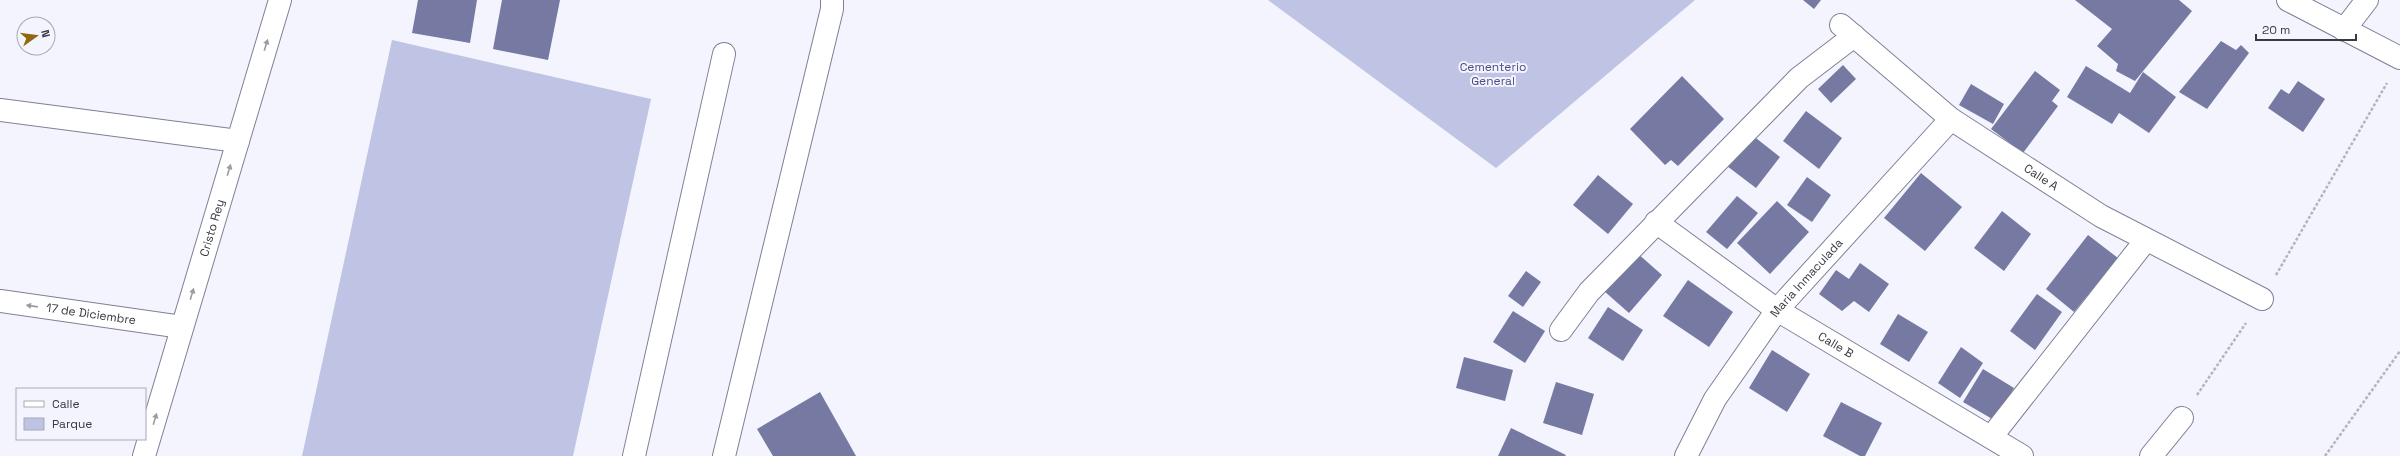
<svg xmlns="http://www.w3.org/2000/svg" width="2400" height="456" font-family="'Space Grotesk',sans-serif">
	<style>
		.green { fill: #bfc3e4 }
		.building { fill: #7679a2 }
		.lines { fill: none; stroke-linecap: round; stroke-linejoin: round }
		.minor-casing { stroke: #7e8095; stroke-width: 24 }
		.highway-casing { stroke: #7e8095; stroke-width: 24 }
		.path { stroke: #b3b4bd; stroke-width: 2.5; stroke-dasharray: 3 2; stroke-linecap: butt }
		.minor { stroke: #fff; stroke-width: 22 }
		.highway { stroke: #fff; stroke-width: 22 }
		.oneway { fill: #9c9ca0 }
		.labels { text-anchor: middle; stroke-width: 4; stroke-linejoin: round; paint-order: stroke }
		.park-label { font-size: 12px; fill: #4b4c85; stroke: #f3f4fd }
		.street-label { font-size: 12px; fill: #393942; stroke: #f3f4fd }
	</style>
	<rect width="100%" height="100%" fill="#f3f4fd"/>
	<g class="green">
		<path d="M 1268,0 L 1695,0 L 1496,168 Z"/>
		<path d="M 392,40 L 651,99 L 573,456 L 302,456 Z"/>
	</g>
	<g class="building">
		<path d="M 418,0 L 477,0 L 470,43 L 412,33 Z"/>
		<path d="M 502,0 L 560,0 L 548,60 L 493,49 Z"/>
		<path d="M 1803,0 L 1821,0 L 1814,9 Z"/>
		<path d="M 2075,0 L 2179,0 L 2192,11 L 2135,81 L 2116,71 L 2118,64 L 2097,46 L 2112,29 Z"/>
		<path d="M 2221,41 L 2236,50 L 2241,45 L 2249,53 L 2207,109 L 2179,92 Z"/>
		<path d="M 1843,65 L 1856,79 L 1831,103 L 1818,89 Z"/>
		<path d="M 2086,66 L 2130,93 L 2143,72 L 2176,97 L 2149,133 L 2119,113 L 2112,124 L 2067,97 Z"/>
		<path d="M 2035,71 L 2060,90 L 2052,101 L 2058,106 L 2023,153 L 1991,129 Z"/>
		<path d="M 1682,76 L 1724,119 L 1678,166 L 1671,160 L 1665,165 L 1630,129 Z"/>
		<path d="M 2298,81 L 2325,99 L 2303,132 L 2268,108 L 2281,89 L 2289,94 Z"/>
		<path d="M 1971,84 L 2004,104 L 1993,124 L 1959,105 Z"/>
		<path d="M 1806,111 L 1842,138 L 1819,169 L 1783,141 Z"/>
		<path d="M 1747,131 L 1780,157 L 1756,188 L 1723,163 Z"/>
		<path d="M 1921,173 L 1962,207 L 1925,251 L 1884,218 Z"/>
		<path d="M 1598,175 L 1633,204 L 1608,234 L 1573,205 Z"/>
		<path d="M 1807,177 L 1831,195 L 1812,222 L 1787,205 Z"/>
		<path d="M 1737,196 L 1758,213 L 1727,249 L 1706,232 Z"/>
		<path d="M 1777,201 L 1809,232 L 1770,274 L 1737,243 Z"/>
		<path d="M 2002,211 L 2031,234 L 2004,271 L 1974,248 Z"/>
		<path d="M 2088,235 L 2118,258 L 2074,312 L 2046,289 Z"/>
		<path d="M 1636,252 L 1662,275 L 1629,313 L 1604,291 Z"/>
		<path d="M 1860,263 L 1889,284 L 1869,312 L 1854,301 L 1842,311 L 1819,294 L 1836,270 L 1849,279 Z"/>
		<path d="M 1526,271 L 1541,282 L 1523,307 L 1508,296 Z"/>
		<path d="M 1688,280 L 1733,312 L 1709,347 L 1663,316 Z"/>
		<path d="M 2037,294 L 2062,312 L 2035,350 L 2010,331 Z"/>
		<path d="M 1608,307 L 1643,330 L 1623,361 L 1588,338 Z"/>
		<path d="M 1513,311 L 1545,331 L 1525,363 L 1493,342 Z"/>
		<path d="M 1898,314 L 1928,332 L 1909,362 L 1880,344 Z"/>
		<path d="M 1961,347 L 1983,363 L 1960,398 L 1938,383 Z"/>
		<path d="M 1772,350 L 1810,374 L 1787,412 L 1749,388 Z"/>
		<path d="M 1464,357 L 1513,370 L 1505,401 L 1456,388 Z"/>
		<path d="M 1983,369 L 2014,388 L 1994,420 L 1963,402 Z"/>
		<path d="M 1556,382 L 1594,394 L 1582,435 L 1543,423 Z"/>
		<path d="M 820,392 L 856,456 L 773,456 L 757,429 Z"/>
		<path d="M 1841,402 L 1882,423 L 1865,456 L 1860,456 L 1823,436 Z"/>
		<path d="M 1511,428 L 1566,455 L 1565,456 L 1498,456 Z"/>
	</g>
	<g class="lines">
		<g class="minor-casing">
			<g id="minor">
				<path id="s1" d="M 1841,25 L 1951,119 L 2101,216 L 2262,299"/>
				<path d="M 2344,30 L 2367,0"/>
				<path d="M 0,110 L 238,141"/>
				<path id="s2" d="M 1656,222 L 1777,310 L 2022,456"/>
				<path id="s3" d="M 0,301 L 182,327"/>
				<path d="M 1561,330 L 1589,292 L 1799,78 L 1854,36"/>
				<path d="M 1992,436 L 2146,240"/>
				<path id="s4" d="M 144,456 L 280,0"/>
				<path d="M 634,456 L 724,54"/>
				<path d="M 724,456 L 832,9 L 832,0"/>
				<path id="s5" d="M 1686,456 L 1715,399 L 1777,310 L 1951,119"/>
				<path d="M 2151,456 L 2182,418"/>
			</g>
		</g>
		<g class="highway-casing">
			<path id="highway" d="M 2288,0 L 2400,58"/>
		</g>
		<g class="path">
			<path d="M 2276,275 L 2387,83"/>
			<path d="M 2197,395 L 2246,323"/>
			<path d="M 2325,456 L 2400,351"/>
		</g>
		<use href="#minor" class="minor"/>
		<use href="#highway" class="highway"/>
	</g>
	<defs><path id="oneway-solid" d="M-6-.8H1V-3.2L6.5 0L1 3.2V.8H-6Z"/></defs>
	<g class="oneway">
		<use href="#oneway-solid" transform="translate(266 45) rotate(-73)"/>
		<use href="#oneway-solid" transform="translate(229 170) rotate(-73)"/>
		<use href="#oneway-solid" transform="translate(192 294) rotate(-73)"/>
		<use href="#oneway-solid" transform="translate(32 306) rotate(-172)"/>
		<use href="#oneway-solid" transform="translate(155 419) rotate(-73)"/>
	</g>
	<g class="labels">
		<g class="park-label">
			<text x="1493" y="71">Cementerio<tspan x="1493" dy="14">General</tspan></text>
		</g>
		<g class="street-label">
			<text dy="4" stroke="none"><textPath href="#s1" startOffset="252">Calle A</textPath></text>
			<text dy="4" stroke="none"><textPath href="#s4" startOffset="238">Cristo Rey</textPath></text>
			<text dy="4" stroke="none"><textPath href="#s5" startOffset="216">Maria Inmaculada</textPath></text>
			<text dy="4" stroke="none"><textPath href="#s3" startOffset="92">17 de Diciembre</textPath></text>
			<text dy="4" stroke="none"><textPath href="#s2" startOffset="218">Calle B</textPath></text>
		</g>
	</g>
	<rect x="16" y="388" width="130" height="52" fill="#f3f4fd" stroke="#a9a9b2"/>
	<rect x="24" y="401" width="20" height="6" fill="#ffffff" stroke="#a9a9b2"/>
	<text x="52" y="408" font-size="12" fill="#393942">Calle</text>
	<rect x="24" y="418" width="20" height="12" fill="#bfc3e4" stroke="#a9a9b2"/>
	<text x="52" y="428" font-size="12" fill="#393942">Parque</text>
	<g transform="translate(36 36) rotate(76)"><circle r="19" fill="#f3f4fd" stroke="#a9a9b2"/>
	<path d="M0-3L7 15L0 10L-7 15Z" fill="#91670f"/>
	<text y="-6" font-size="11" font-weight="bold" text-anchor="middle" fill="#393942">N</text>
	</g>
	<path d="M2256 34v6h100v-6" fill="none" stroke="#393942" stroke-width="2"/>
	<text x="2262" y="34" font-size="12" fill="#393942" stroke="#f3f4fd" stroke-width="3" paint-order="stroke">20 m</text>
</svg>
